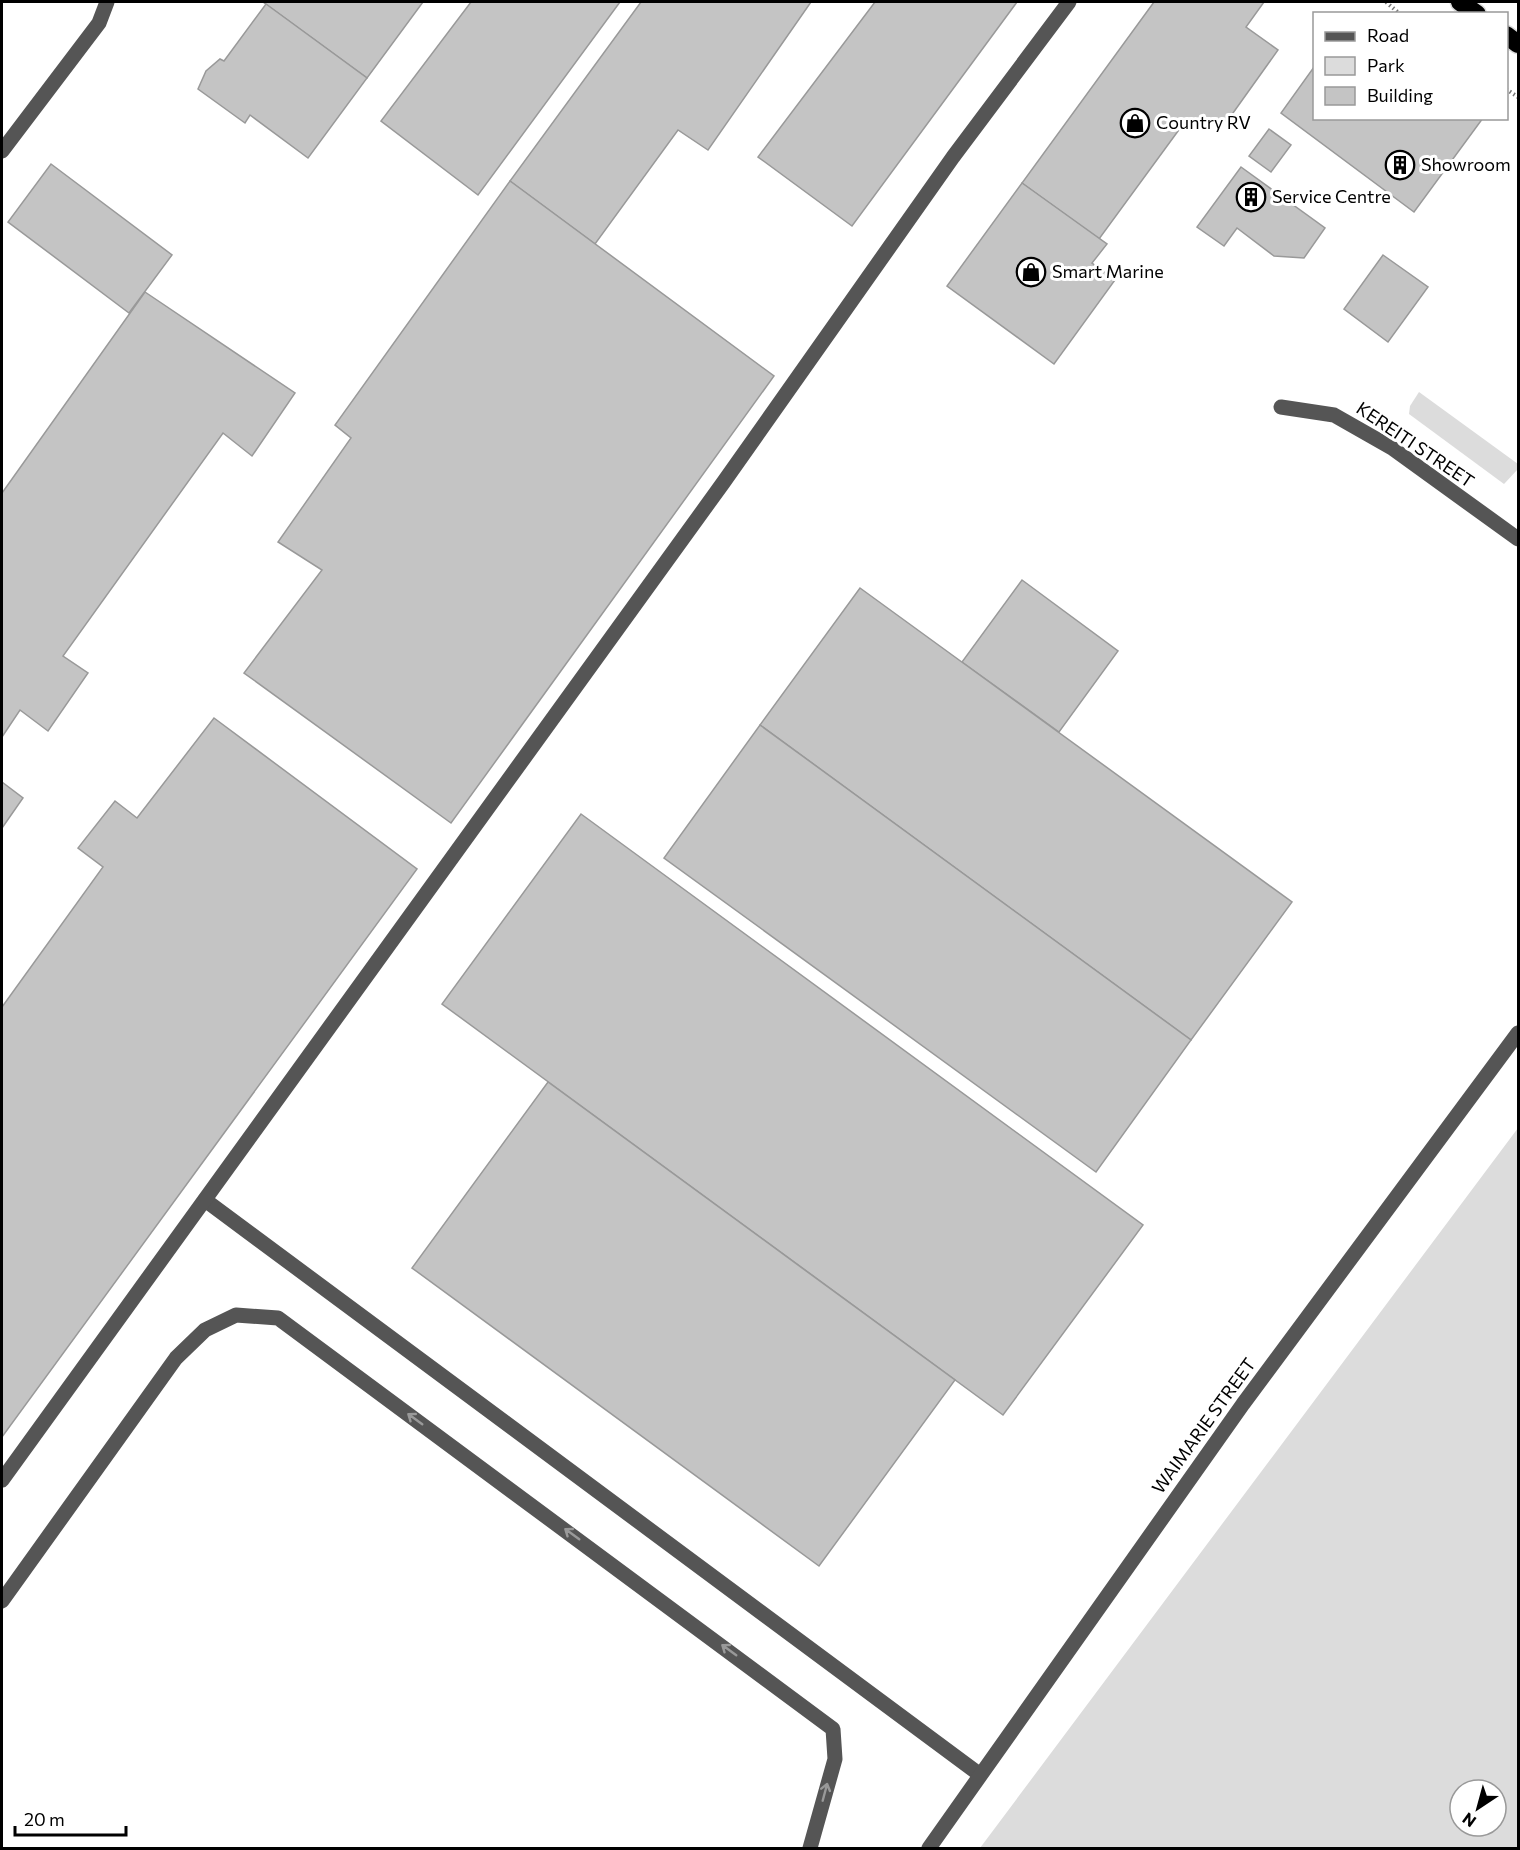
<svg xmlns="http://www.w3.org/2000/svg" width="1520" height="1850" font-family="Commissioner,sans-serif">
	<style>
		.green { fill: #dcdcdc; fill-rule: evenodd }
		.building { fill: #c4c4c4; stroke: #999; stroke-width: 1.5 }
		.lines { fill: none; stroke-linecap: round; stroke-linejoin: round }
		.highway-casing { stroke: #dbdbdb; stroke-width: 21 }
		.path { stroke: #777; stroke-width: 4; stroke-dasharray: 1.5 3; stroke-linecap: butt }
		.minor { stroke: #555; stroke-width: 15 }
		.highway { stroke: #000; stroke-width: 18 }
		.oneway { stroke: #999 }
		.labels { text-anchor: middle; stroke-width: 6; stroke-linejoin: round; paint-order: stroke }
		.poi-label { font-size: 18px; fill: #000; stroke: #fff; text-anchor: start }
		.street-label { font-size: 18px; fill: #000; stroke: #fff }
	</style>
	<rect width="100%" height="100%" fill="#fff"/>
	<g class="green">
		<path d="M 1419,392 L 1518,464 L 1518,469 L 1504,484 L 1409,414 L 1410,406 Z"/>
		<path d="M 1518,1128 L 1518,1848 L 980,1848 ZM 1460,1790 L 1496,1790 L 1496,1826 L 1460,1826 Z"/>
	</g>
	<g class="building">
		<path d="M 263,2 L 423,2 L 367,78 Z"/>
		<path d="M 471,2 L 620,2 L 478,195 L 381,121 Z"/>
		<path d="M 641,2 L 811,2 L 708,150 L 678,130 L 595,244 L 510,181 Z"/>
		<path d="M 875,2 L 1017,2 L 852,226 L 758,157 Z"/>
		<path d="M 1154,2 L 1264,2 L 1246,27 L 1278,50 L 1228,120 L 1181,127 L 1099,239 L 1022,183 Z"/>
		<path d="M 266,4 L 367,78 L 308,158 L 250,115 L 245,123 L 198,89 L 206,71 L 220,59 L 224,61 Z"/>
		<path d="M 1314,67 L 1314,118 L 1483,118 L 1414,212 L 1281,113 Z"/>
		<path d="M 1269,129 L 1291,145 L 1271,172 L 1249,156 Z"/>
		<path d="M 51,164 L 172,255 L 129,313 L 8,222 Z"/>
		<path d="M 1241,167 L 1325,228 L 1304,258 L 1274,256 L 1237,228 L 1224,246 L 1197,227 Z"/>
		<path d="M 510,181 L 774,376 L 451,823 L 244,673 L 322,570 L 278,542 L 351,438 L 335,425 Z"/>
		<path d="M 1022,183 L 1107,244 L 1092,263 L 1115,280 L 1054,364 L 947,286 Z"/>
		<path d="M 1383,255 L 1428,287 L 1388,342 L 1344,309 Z"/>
		<path d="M 145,292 L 295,393 L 252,456 L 223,433 L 63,656 L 88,673 L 48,731 L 20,710 L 2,737 L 2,493 Z"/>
		<path d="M 1022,580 L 1118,651 L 1059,732 L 962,662 Z"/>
		<path d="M 860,588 L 1292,902 L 1191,1040 L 760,725 Z"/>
		<path d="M 214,718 L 417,869 L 2,1437 L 2,1007 L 103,867 L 78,848 L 115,801 L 137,818 Z"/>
		<path d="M 760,725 L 1191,1040 L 1096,1172 L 664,858 Z"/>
		<path d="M 2,782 L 23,798 L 2,828 Z"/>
		<path d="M 581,814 L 1143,1225 L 1003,1415 L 442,1004 Z"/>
		<path d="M 548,1082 L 955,1380 L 819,1566 L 412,1268 Z"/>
	</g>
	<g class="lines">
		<g class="highway-casing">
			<g id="highway">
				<path d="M 1460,2 L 1477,14"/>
				<path d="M 1506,35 L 1518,44"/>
			</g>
		</g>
		<g class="path">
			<path d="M 1386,2 L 1400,14"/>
			<path d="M 1506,89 L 1518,97"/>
		</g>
		<g class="minor">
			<path d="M 2,151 L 99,23 L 107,2"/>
			<path d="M 1281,407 L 1334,415 L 1392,448 L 1518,539"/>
			<path d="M 205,1200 L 979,1774"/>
			<path d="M 2,1480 L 723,483 L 953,157 L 1069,2"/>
			<path d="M 2,1601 L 176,1358 L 205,1330 L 236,1315 L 278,1318 L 833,1729 L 835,1759 L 810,1848"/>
			<path d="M 929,1848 L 1243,1404 L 1518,1033"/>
		</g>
		<use href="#highway" class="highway"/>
	</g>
	<defs><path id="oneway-shaft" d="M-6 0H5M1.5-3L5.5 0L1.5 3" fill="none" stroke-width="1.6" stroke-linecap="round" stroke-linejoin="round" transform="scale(1.5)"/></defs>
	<g class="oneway">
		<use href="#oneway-shaft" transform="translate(415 1419) rotate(-144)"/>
		<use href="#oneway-shaft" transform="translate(572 1534) rotate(-144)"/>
		<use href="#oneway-shaft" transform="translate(729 1650) rotate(-144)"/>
		<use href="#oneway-shaft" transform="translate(825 1792) rotate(-75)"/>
	</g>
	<defs>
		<g id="shop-ring" transform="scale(1.5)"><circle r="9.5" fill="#fff" stroke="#000" stroke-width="1.5"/><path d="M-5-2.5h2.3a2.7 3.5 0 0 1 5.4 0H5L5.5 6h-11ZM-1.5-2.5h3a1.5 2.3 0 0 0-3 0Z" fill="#000"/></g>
		<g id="building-ring" transform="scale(1.5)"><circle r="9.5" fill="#fff" stroke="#000" stroke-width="1.5"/><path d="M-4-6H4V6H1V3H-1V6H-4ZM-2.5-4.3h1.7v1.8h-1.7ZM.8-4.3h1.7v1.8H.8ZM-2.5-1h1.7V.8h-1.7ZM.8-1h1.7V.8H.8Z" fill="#000"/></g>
	</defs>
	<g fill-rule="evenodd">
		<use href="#shop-ring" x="1135" y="123"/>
		<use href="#building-ring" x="1400" y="165"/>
		<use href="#building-ring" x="1251" y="197"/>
		<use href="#shop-ring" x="1031" y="272"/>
	</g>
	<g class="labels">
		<g class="poi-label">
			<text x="1156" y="129">Country RV</text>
			<text x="1421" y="171">Showroom</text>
			<text x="1272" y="203">Service Centre</text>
			<text x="1052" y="278">Smart Marine</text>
		</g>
		<g class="street-label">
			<text transform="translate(1415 445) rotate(34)" y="6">KEREITI STREET</text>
			<text transform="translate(1204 1426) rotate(-54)" y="6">WAIMARIE STREET</text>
		</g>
	</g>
	<rect width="1520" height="1850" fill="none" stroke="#000000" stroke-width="6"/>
	<rect x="1313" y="12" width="195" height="108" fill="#ffffff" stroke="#999999" stroke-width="1.5"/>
	<rect x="1325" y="32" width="30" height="9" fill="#555555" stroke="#999999" stroke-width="1.5"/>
	<text x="1367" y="42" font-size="18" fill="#000000">Road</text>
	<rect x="1325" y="57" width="30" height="18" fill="#dcdcdc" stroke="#999999" stroke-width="1.5"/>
	<text x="1367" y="72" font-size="18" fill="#000000">Park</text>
	<rect x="1325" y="87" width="30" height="18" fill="#c4c4c4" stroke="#999999" stroke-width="1.5"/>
	<text x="1367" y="102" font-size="18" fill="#000000">Building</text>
	<g transform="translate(1478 1808) rotate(216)"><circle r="28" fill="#ffffff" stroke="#999999" stroke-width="1.5"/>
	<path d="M0-4.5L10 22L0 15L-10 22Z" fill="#000000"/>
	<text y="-9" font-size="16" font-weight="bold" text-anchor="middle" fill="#000000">N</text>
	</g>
	<path d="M15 1826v9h111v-9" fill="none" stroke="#000000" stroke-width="3"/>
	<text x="24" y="1826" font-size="18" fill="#000000" stroke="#ffffff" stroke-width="4.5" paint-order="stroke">20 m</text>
</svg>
